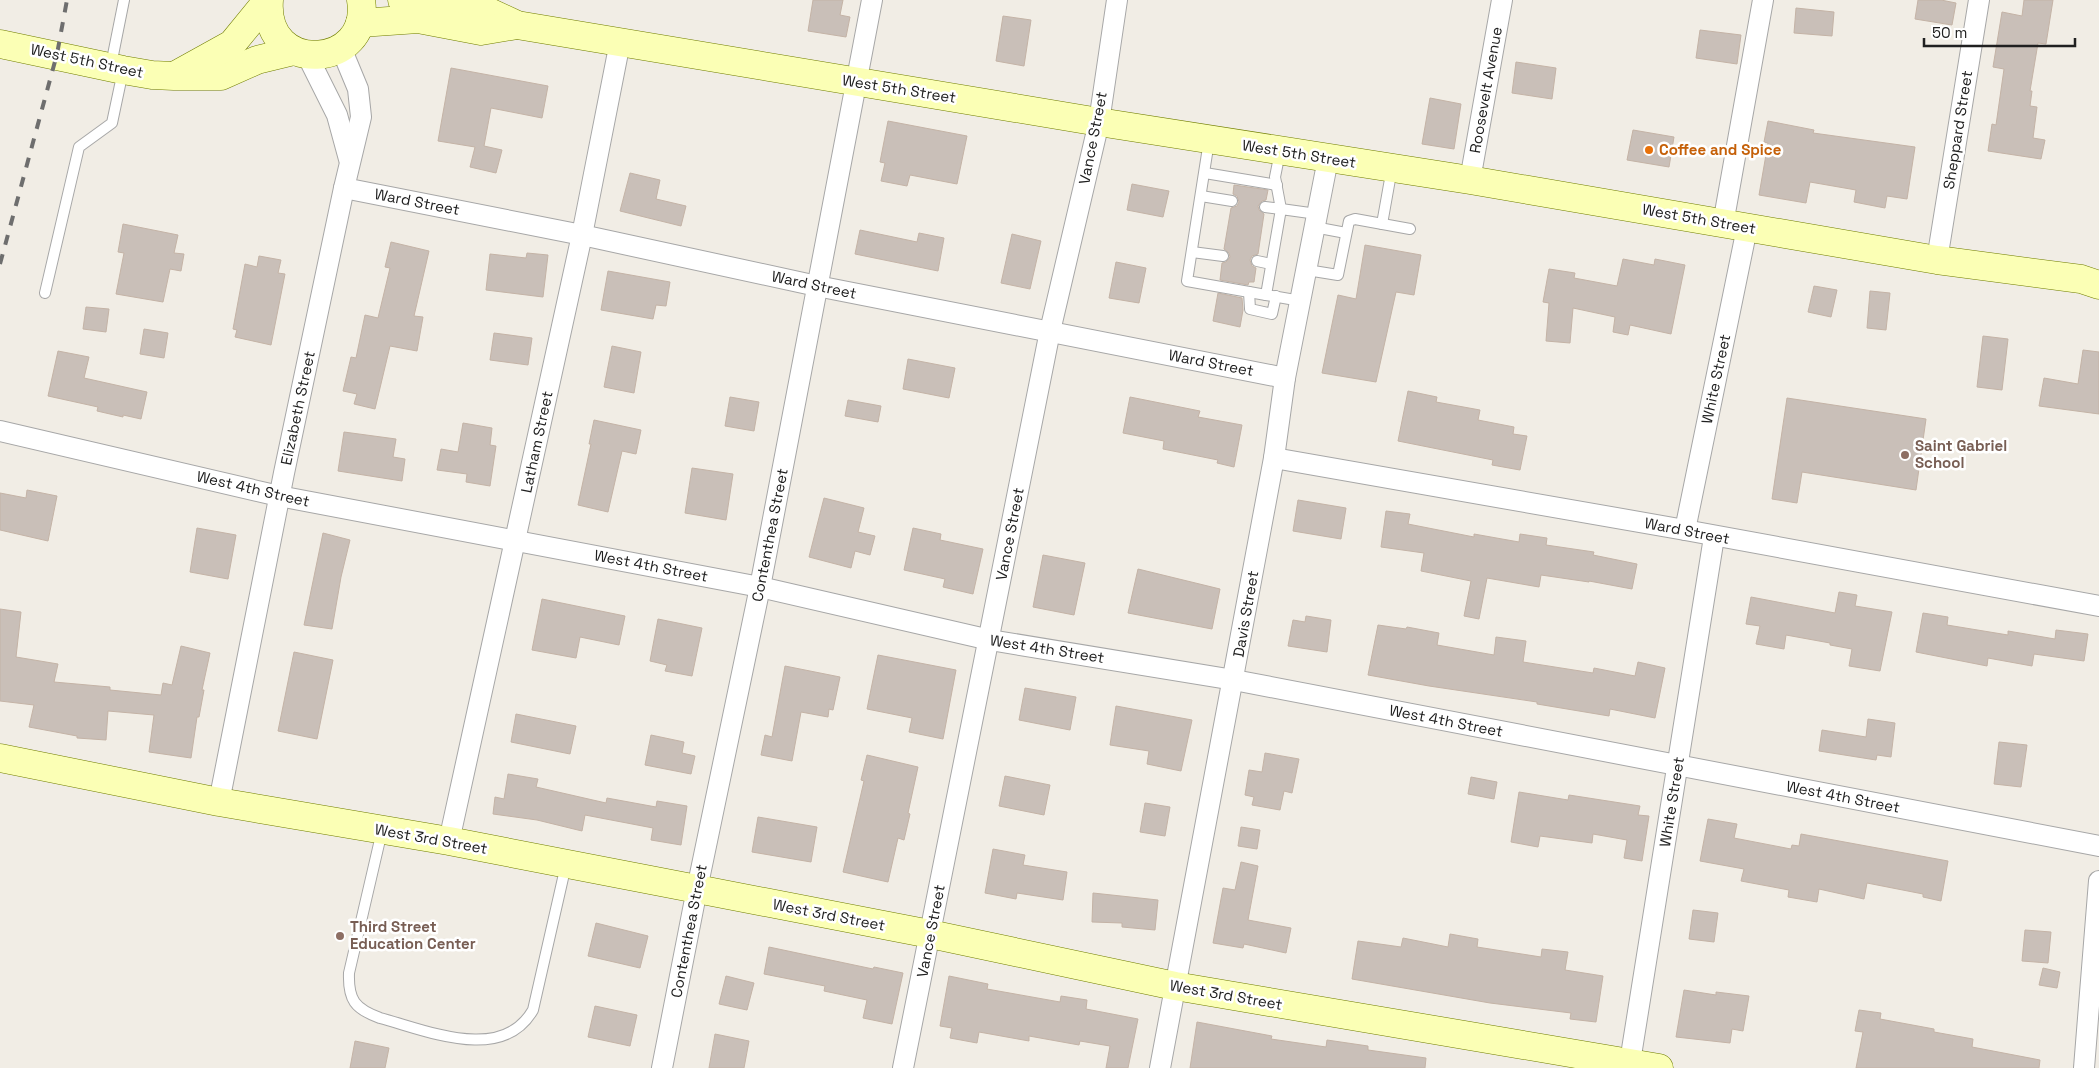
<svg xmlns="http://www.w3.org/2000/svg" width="2099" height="1068" font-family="'Space Grotesk',sans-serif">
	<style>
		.building { fill: #c9bfb8; stroke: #c4b3a6 }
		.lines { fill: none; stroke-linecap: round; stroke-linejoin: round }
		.lane-casing { stroke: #a7a7a7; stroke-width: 12 }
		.street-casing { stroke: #a7a7a7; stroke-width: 22 }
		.secondary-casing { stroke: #707d00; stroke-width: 29 }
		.lane { stroke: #fff; stroke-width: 10 }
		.street { stroke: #fff; stroke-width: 20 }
		.secondary { stroke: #fbffb5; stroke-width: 28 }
		.rail { stroke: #6e6e6e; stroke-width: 4; stroke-dasharray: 10 10; stroke-linecap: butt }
		.food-dot { fill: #e8710a; stroke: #fff; stroke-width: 2 }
		.education-dot { fill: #8d6e63; stroke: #fff; stroke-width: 2 }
		.labels { text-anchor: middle; stroke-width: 5; stroke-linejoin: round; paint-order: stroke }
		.street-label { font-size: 15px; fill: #202020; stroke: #fff }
		.food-label { font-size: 15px; font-weight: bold; fill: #c56008; stroke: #fff; text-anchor: start }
		.education-label { font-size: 15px; font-weight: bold; fill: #785e54; stroke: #fff; text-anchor: start }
	</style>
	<rect width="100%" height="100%" fill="#f1ede5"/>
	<g class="building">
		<path d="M 813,0 L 843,0 L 840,15 L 850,17 L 846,37 L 808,31 Z"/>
		<path d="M 1918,0 L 1941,0 L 1956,3 L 1952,25 L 1915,19 Z"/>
		<path d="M 2024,0 L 2053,0 L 2046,44 L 2038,43 L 2030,91 L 2032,91 L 2030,106 L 2037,107 L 2033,138 L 2045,140 L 2041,159 L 1988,151 L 1992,124 L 1996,125 L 2004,69 L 1993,67 L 2002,12 L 2022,16 Z"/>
		<path d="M 1796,8 L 1834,12 L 1832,36 L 1794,33 Z"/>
		<path d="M 1003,16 L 1031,20 L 1024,66 L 996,61 Z"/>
		<path d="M 1700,30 L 1741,35 L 1737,64 L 1696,58 Z"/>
		<path d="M 1516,62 L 1556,68 L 1552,99 L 1512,93 Z"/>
		<path d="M 451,68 L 548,86 L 542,118 L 491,108 L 484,146 L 502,150 L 496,173 L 470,167 L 475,147 L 438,141 Z"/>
		<path d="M 1430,98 L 1461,104 L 1454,149 L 1422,144 Z"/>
		<path d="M 888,121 L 967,136 L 957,184 L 910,175 L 907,186 L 881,181 L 885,163 L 880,162 Z"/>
		<path d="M 1768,121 L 1814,130 L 1813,133 L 1915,147 L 1907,199 L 1887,196 L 1885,208 L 1854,202 L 1856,190 L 1810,182 L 1806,203 L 1759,195 L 1768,143 L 1764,142 Z"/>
		<path d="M 1633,130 L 1674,137 L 1669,167 L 1627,160 Z"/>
		<path d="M 630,173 L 660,180 L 656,199 L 686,206 L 681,226 L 620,211 Z"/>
		<path d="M 1132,184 L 1169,191 L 1163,217 L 1127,210 Z"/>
		<path d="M 1234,185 L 1268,190 L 1266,200 L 1262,201 L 1258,206 L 1259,210 L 1264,214 L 1258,254 L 1252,256 L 1250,260 L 1252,266 L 1256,268 L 1254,282 L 1249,282 L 1248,285 L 1220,280 L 1222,263 L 1226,262 L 1230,257 L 1229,253 L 1224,249 L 1231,208 L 1237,206 L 1239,202 L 1237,196 L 1233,194 Z"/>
		<path d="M 123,224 L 178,235 L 174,253 L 184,254 L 181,271 L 170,269 L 163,302 L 116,294 L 124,253 L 118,252 Z"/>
		<path d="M 860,230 L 917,242 L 919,233 L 944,238 L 938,271 L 855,254 Z"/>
		<path d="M 1012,234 L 1041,241 L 1030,289 L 1001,283 Z"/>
		<path d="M 391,242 L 429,251 L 414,316 L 423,317 L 417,351 L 390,346 L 375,409 L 354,404 L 357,394 L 343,391 L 351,357 L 356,358 L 365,315 L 378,318 L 390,268 L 385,267 Z"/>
		<path d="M 1365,245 L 1421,255 L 1414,295 L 1396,292 L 1376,382 L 1322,373 L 1338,295 L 1356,299 Z"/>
		<path d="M 527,253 L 548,255 L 543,297 L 486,290 L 490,254 L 526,258 Z"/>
		<path d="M 259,256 L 281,260 L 278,273 L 285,274 L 271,345 L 235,337 L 237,330 L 233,329 L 245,264 L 257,267 Z"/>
		<path d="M 1623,259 L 1654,265 L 1655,259 L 1685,265 L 1671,334 L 1630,325 L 1628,335 L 1613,332 L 1615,317 L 1573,308 L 1570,343 L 1546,341 L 1549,303 L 1543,302 L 1549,269 L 1575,273 L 1574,278 L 1617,286 Z"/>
		<path d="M 1116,262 L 1146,268 L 1139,303 L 1109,298 Z"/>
		<path d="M 608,271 L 670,282 L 666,306 L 656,305 L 653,319 L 601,310 Z"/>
		<path d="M 1814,286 L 1837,290 L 1831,317 L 1808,312 Z"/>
		<path d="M 1870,291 L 1890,293 L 1886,330 L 1867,328 Z"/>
		<path d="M 1218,293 L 1242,298 L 1243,310 L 1240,327 L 1213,321 Z"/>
		<path d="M 86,307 L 109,309 L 106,332 L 83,329 Z"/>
		<path d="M 144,329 L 168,333 L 164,358 L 140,354 Z"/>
		<path d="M 494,333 L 532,338 L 528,365 L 490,360 Z"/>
		<path d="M 1983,336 L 2008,339 L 2002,390 L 1977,387 Z"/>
		<path d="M 612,346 L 641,352 L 634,393 L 604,387 Z"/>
		<path d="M 2083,350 L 2099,352 L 2099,414 L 2039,406 L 2044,378 L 2078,384 Z"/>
		<path d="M 58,351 L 89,357 L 84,378 L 147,392 L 141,419 L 123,415 L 123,417 L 97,411 L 98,407 L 48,396 Z"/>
		<path d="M 908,359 L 955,368 L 949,398 L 903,389 Z"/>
		<path d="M 1408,391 L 1437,397 L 1436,402 L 1480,410 L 1478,420 L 1514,427 L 1513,434 L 1527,436 L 1520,470 L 1492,465 L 1493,460 L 1398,441 Z"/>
		<path d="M 730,397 L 759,402 L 754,431 L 725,426 Z"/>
		<path d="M 1130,397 L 1200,411 L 1198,417 L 1242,425 L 1234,467 L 1217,463 L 1218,460 L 1163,449 L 1164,441 L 1123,433 Z"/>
		<path d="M 1787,398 L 1926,419 L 1916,490 L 1802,472 L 1797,503 L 1772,499 Z"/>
		<path d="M 848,400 L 881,406 L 878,422 L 845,416 Z"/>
		<path d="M 594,420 L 641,430 L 636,454 L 622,451 L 608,512 L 578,505 L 591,444 L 589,444 Z"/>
		<path d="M 463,423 L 492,428 L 490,445 L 496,446 L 490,486 L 466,482 L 467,474 L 437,470 L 441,449 L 458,452 Z"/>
		<path d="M 344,432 L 396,439 L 393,457 L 405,459 L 402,481 L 338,471 Z"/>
		<path d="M 692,468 L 733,474 L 726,520 L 685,513 Z"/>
		<path d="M 27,490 L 57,496 L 48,541 L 0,530 L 0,493 L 26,498 Z"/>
		<path d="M 824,498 L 864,508 L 858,532 L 875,536 L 870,555 L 855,551 L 851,568 L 809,557 Z"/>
		<path d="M 1298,500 L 1346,508 L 1341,539 L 1293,531 Z"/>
		<path d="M 1386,511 L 1410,514 L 1408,524 L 1474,537 L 1474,534 L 1519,542 L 1520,534 L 1547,538 L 1546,545 L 1594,552 L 1593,555 L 1637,564 L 1632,589 L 1589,581 L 1589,582 L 1541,575 L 1539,587 L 1487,578 L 1479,619 L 1464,616 L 1471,581 L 1421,571 L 1424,553 L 1381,547 Z"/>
		<path d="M 197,528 L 236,535 L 228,579 L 190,572 Z"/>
		<path d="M 913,528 L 941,534 L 940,540 L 983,549 L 973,594 L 943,587 L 945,579 L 904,570 Z"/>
		<path d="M 323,533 L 350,540 L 341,577 L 332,629 L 304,625 Z"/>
		<path d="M 1043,555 L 1085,563 L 1074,615 L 1033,607 Z"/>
		<path d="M 1138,569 L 1220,589 L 1212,629 L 1128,613 Z"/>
		<path d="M 1839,592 L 1857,595 L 1855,606 L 1892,612 L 1880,671 L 1849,666 L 1852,649 L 1830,645 L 1830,643 L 1786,635 L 1784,649 L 1756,644 L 1760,626 L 1746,624 L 1751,597 L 1835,613 Z"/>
		<path d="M 542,599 L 625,616 L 619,645 L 580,637 L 576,658 L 532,650 Z"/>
		<path d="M 0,609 L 21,612 L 16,657 L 58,664 L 54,682 L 110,687 L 110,690 L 161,695 L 163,683 L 172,685 L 181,646 L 210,653 L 202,690 L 204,690 L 199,717 L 197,717 L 191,758 L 149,752 L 154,715 L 108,711 L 106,740 L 77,738 L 77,736 L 29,727 L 34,705 L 0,701 Z"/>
		<path d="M 1923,613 L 1948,617 L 1947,625 L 2008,635 L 2008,631 L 2055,639 L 2056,630 L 2088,634 L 2084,661 L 2034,654 L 2032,666 L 1988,658 L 1987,666 L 1916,652 Z"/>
		<path d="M 1306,616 L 1331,620 L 1327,652 L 1288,646 L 1293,620 L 1305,622 Z"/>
		<path d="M 658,619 L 702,628 L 692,676 L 665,671 L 667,665 L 650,661 Z"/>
		<path d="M 1378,625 L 1406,629 L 1407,627 L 1439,633 L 1437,645 L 1494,655 L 1496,637 L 1526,641 L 1523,662 L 1593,673 L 1594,668 L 1635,676 L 1638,662 L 1665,668 L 1655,718 L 1610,709 L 1609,716 L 1537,704 L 1537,702 L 1429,686 L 1368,675 Z"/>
		<path d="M 294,652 L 333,660 L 317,739 L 278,731 Z"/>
		<path d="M 878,655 L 956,670 L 943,739 L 909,732 L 912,718 L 867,709 Z"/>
		<path d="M 785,666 L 840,677 L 833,710 L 829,709 L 828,717 L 801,712 L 792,761 L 761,755 L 765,735 L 772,737 Z"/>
		<path d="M 1025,688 L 1076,697 L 1070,730 L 1019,720 Z"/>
		<path d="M 1116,706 L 1192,720 L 1181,771 L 1147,764 L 1149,751 L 1110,745 Z"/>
		<path d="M 516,714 L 576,726 L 570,754 L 511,742 Z"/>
		<path d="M 1868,719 L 1895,723 L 1891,757 L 1877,755 L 1876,760 L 1819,751 L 1822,730 L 1866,737 Z"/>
		<path d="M 651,735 L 684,742 L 682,753 L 695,756 L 691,774 L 645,765 Z"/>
		<path d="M 1999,742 L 2027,745 L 2021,787 L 1994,784 Z"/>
		<path d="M 1265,753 L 1299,759 L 1292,793 L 1284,791 L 1280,810 L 1252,805 L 1254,797 L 1245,795 L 1249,770 L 1262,772 Z"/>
		<path d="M 867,755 L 918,767 L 908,813 L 910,814 L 904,840 L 898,838 L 888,882 L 843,872 L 864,781 L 861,780 Z"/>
		<path d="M 508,774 L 538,779 L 536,787 L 606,803 L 607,798 L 656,807 L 657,801 L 687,806 L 681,845 L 651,840 L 653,828 L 585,815 L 582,831 L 537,820 L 493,814 L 495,797 L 504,799 Z"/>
		<path d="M 1005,776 L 1050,785 L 1044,815 L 999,806 Z"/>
		<path d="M 1471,777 L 1497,782 L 1494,799 L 1468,794 Z"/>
		<path d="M 1519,792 L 1568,800 L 1569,795 L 1640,806 L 1638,815 L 1649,816 L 1642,861 L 1624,858 L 1627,840 L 1593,834 L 1592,843 L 1540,836 L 1538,847 L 1511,842 Z"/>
		<path d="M 1145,803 L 1170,807 L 1165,836 L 1140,832 Z"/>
		<path d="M 758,817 L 817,827 L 811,862 L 752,852 Z"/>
		<path d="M 1708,819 L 1737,824 L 1734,838 L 1791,849 L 1792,845 L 1799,846 L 1801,834 L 1948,861 L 1941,901 L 1923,897 L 1923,894 L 1867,883 L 1864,899 L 1819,889 L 1817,902 L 1788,897 L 1789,890 L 1741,881 L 1744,869 L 1700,861 Z"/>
		<path d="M 1241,827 L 1260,830 L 1257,849 L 1238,846 Z"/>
		<path d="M 993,849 L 1025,855 L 1023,865 L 1067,872 L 1063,900 L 1017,893 L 1016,899 L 985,893 Z"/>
		<path d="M 1241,862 L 1258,866 L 1248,920 L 1291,928 L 1286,953 L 1244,944 L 1243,948 L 1213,943 L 1223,888 L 1235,890 Z"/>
		<path d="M 1093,893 L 1158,900 L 1155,930 L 1122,927 L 1122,923 L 1092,922 Z"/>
		<path d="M 1693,910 L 1718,913 L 1714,942 L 1689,939 Z"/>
		<path d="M 596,923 L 648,936 L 640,968 L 588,956 Z"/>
		<path d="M 2025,930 L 2051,932 L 2048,963 L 2022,961 Z"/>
		<path d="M 1450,934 L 1478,939 L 1477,947 L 1541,957 L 1542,949 L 1568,952 L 1565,970 L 1603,976 L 1596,1022 L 1570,1019 L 1571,1013 L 1490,1003 L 1352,979 L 1358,941 L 1401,947 L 1403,938 L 1448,947 Z"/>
		<path d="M 769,947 L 873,969 L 874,967 L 903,973 L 892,1024 L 863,1018 L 867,1000 L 824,991 L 825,986 L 764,974 Z"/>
		<path d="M 2043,968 L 2060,972 L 2057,988 L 2039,985 Z"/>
		<path d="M 726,976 L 754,983 L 747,1010 L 719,1004 Z"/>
		<path d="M 949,976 L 988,984 L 987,989 L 1060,1002 L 1061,996 L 1087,1000 L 1086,1009 L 1138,1019 L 1128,1068 L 1106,1068 L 1110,1046 L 1080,1041 L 1079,1045 L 1029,1036 L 1029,1041 L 979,1032 L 977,1043 L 950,1038 L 952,1028 L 940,1026 Z"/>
		<path d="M 1684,990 L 1716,995 L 1716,992 L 1749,996 L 1743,1031 L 1732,1029 L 1730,1043 L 1676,1037 Z"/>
		<path d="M 595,1006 L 637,1015 L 630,1046 L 588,1037 Z"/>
		<path d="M 1859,1010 L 1881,1013 L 1880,1019 L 1934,1029 L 1934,1032 L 1973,1039 L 1972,1047 L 2040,1060 L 2039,1068 L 1856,1068 L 1863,1032 L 1855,1031 Z"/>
		<path d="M 1197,1022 L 1272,1036 L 1271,1039 L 1326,1047 L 1327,1040 L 1368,1046 L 1368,1050 L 1426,1058 L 1425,1068 L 1190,1068 Z"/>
		<path d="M 715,1034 L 749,1041 L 744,1068 L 709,1068 Z"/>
		<path d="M 355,1041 L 389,1048 L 385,1068 L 350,1068 Z"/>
	</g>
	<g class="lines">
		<g class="lane-casing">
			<g id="lane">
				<path d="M 111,65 L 124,0"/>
				<path d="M 1209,141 L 1187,281 L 1266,295"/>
				<path d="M 1205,173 L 1277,185"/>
				<path d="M 1201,196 L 1232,201"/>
				<path d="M 1265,207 L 1281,209 L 1275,177 L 1280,152"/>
				<path d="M 1382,224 L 1392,168"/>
				<path d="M 1314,227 L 1346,233"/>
				<path d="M 1192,252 L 1223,256"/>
				<path d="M 1257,261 L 1271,264"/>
				<path d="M 1307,270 L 1338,275 L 1349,221 L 1355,219 L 1410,229"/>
				<path d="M 1249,292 L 1250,309 L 1272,314 L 1276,296"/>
				<path d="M 45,293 L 79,147 L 112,123 L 123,71"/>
				<path d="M 1301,301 L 1266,295 L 1281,209 L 1317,214"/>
				<path d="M 382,831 L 349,973 C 348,1000 355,1009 380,1018 C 426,1030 502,1064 533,1010 L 566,865"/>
			</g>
		</g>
		<g class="street-casing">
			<g id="street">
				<path d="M 307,55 L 337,115 L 349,159"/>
				<path d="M 1470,180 L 1502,0"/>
				<path d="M 344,188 L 582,235 L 817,286 L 1285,378"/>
				<path d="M 1723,224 L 1763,0"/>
				<path d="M 1937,260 L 1979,0"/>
				<path d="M 0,431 L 279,496 L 760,587 L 990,640 L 1234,680 L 2099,846"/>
				<path d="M 1274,458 L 1685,530 L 2099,606"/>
				<path d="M 1685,530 L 1747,228"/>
				<path d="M 219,802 L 284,473 L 344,188 L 361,117 L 358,89 L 341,48"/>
				<path d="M 449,841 L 582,235 L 620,42"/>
				<path d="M 662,1068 L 697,889 L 760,587 L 872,0"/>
				<path d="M 903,1068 L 1050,331 L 1099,122 L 1117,0"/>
				<path d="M 1160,1068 L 1274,458 L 1285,378 L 1328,159"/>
				<path d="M 1629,1068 L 1714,537"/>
				<path d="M 2084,1068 L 2099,881"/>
			</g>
		</g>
		<g class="secondary-casing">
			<g id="secondary">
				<path d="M 269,0 C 263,77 372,69 361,0"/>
				<path d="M 402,0 L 487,11 L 517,25 L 1099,122 L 1470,180 L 1937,260 L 2081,279 L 2099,285"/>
				<path d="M 360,23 L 418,19 L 481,31 L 517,25"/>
				<path d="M 0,44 L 123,70 L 152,75 L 174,76 L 221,76 L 257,60 L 294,51"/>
				<path d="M 176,75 L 232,44 L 268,0"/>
				<path d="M 0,758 L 219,802 L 449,841 L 697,889 L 930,934 L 1175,986 L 1659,1068"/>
			</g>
		</g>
		<use href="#lane" class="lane"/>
		<use href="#street" class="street"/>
		<use href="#secondary" class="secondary"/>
		<path class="rail" d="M 0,264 L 57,54 L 67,0"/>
	</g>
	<circle class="food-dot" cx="1649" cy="150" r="5"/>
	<g class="education-dot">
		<circle cx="1905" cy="455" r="5"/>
		<circle cx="340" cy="936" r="5"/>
	</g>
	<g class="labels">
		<g class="street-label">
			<text transform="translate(87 61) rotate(12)" y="5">West 5th Street</text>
			<text transform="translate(899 89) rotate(9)" y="5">West 5th Street</text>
			<text transform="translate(1486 90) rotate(-80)" y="5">Roosevelt Avenue</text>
			<text transform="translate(1958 130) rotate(-81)" y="5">Sheppard Street</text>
			<text transform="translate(1093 138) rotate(-79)" y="5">Vance Street</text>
			<text transform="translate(1299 154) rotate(9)" y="5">West 5th Street</text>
			<text transform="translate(417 202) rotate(11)" y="5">Ward Street</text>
			<text transform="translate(1699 219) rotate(10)" y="5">West 5th Street</text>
			<text transform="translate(814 285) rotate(12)" y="5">Ward Street</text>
			<text transform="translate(1211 363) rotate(11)" y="5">Ward Street</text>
			<text transform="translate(1716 379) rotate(-78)" y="5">White Street</text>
			<text transform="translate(298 408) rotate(-78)" y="5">Elizabeth Street</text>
			<text transform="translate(537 442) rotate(-78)" y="5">Latham Street</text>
			<text transform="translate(253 489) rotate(13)" y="5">West 4th Street</text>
			<text transform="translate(1687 531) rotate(11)" y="5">Ward Street</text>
			<text transform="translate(1010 534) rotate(-79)" y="5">Vance Street</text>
			<text transform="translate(770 535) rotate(-79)" y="5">Contenthea Street</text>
			<text transform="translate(651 566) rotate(11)" y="5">West 4th Street</text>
			<text transform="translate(1246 614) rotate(-80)" y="5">Davis Street</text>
			<text transform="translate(1047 649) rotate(9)" y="5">West 4th Street</text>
			<text transform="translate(1446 721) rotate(11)" y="5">West 4th Street</text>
			<text transform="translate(1843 797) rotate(11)" y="5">West 4th Street</text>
			<text transform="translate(1672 802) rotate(-81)" y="5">White Street</text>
			<text transform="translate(431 839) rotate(10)" y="5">West 3rd Street</text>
			<text transform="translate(829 915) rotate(11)" y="5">West 3rd Street</text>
			<text transform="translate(689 931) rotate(-79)" y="5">Contenthea Street</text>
			<text transform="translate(931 931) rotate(-79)" y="5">Vance Street</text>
			<text transform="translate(1226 995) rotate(10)" y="5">West 3rd Street</text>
		</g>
		<g class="food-label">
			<text x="1659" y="155">Coffee and Spice</text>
		</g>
		<g class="education-label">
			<text x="1915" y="451">Saint Gabriel<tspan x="1915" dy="17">School</tspan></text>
			<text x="350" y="932">Third Street<tspan x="350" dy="17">Education Center</tspan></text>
		</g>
	</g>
	<path d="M1924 38v8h151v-8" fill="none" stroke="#202020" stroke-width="2.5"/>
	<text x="1932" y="38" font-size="15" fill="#202020" stroke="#ffffff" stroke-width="4" paint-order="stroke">50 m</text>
</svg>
